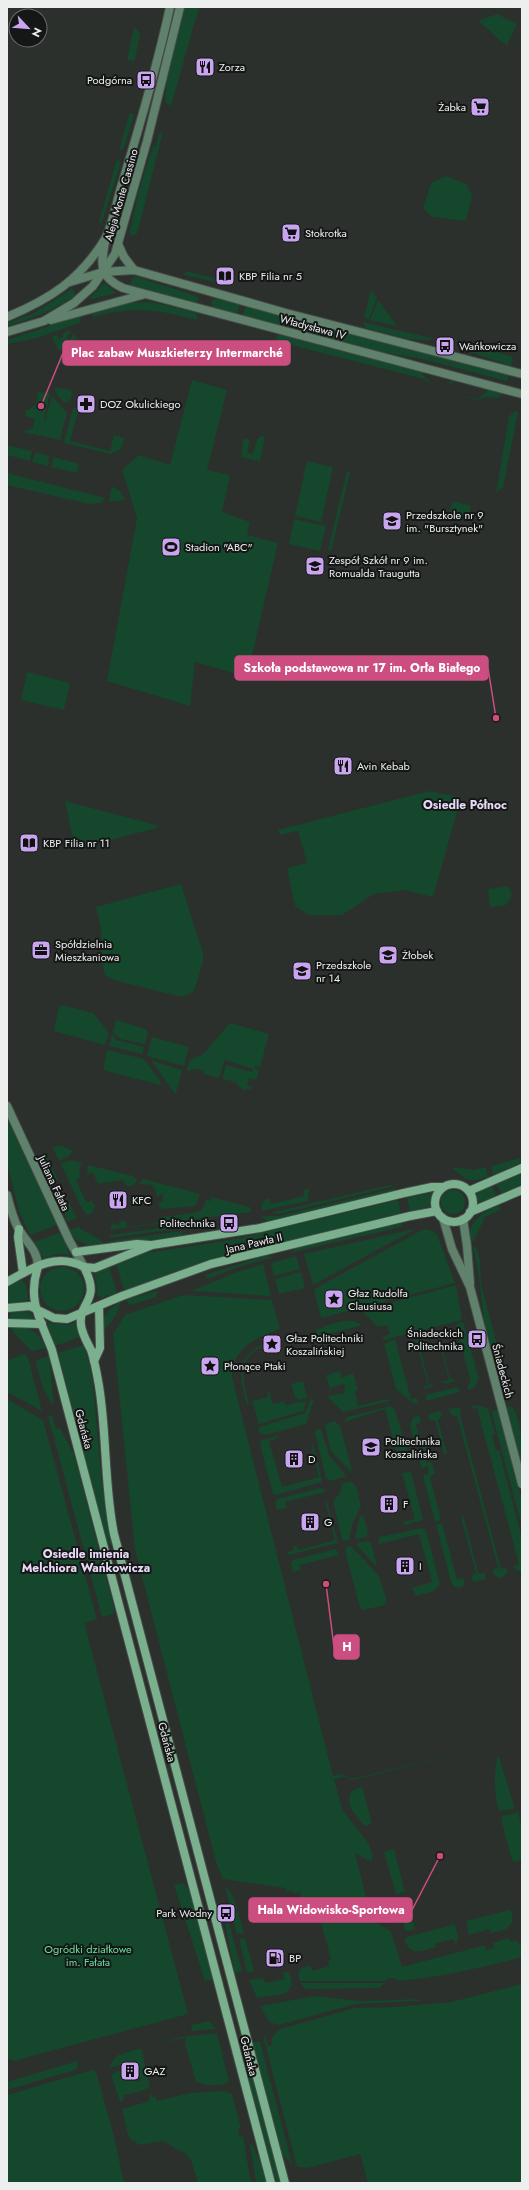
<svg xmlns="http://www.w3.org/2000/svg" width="529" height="2190" font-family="Jost,sans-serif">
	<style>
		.green { fill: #14472b }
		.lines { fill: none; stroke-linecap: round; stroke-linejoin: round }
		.tertiary-casing { stroke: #464b47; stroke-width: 10 }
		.secondary-casing { stroke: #464b47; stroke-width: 10 }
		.tertiary { stroke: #60816b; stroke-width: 8 }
		.secondary { stroke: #7ab08e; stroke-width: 8 }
		.labels { text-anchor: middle; stroke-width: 4; stroke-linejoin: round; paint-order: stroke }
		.poi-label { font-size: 11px; fill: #ecefed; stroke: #151716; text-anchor: start }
		.street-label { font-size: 11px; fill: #ecefed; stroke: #151716 }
		.park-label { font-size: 11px; fill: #6bdf9c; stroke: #151716 }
		.neighbourhood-label { font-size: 12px; font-weight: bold; fill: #e8dbf7; stroke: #151716 }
		.leader { fill: none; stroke: #cc4e80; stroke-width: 1.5 }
		.callout-dot { fill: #cc4e80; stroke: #151716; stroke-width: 1.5 }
		.callout { fill: #cc4e80; stroke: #cc4e80; stroke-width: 1.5 }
		.callout-label { font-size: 12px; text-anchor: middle; font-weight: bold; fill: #fff }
	</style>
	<rect width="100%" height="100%" fill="#2b302c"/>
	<g class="green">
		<path d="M 185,7 L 199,7 L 171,106 L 165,102 L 167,80 Z"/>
		<path d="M 497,14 L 517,24 L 507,45 C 496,39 491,30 480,23 L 480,20 Z"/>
		<path d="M 134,27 L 140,33 L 135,60 L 133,61 L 127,60 Z"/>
		<path d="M 129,114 L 134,114 L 124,148 L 119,151 Z"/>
		<path d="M 163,132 L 137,234 L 129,235 L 139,191 L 153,146 L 156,147 L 159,133 Z"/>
		<path d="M 117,159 L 121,163 L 101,225 L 99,222 Z"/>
		<path d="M 446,176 L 466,184 L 472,195 L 466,221 L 432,217 L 423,208 L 431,183 Z"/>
		<path d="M 187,271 L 217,279 L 217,282 L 183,275 Z"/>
		<path d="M 134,276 L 197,296 L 199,301 L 195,303 L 129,286 Z"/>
		<path d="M 104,283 L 116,293 L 89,300 L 89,299 Z"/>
		<path d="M 72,289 L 76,295 C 55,310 32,318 7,326 L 7,323 L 34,313 Z"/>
		<path d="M 371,290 L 377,298 L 369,319 L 364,318 Z"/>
		<path d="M 216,298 L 240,304 L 237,314 L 213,308 L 211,301 Z"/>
		<path d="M 378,300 L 397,326 L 370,320 Z"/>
		<path d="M 152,302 L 194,312 L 197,315 L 197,320 C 159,310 133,305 94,317 L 90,312 L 128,303 Z"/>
		<path d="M 246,305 L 508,374 L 509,375 L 507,381 L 418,358 L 381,352 L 242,316 Z"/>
		<path d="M 82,315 L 79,323 L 37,338 L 7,344 L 7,340 Z"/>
		<path d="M 363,322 L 431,338 L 431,340 L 408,339 L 366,328 Z"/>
		<path d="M 71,330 L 61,350 L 59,351 L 52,337 L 57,335 L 59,339 L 63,337 L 63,333 Z"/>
		<path d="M 73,333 L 84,349 L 81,363 L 77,367 L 60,363 Z"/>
		<path d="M 280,334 L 420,371 L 435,388 L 454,394 L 437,389 L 424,379 L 276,341 L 277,336 Z"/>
		<path d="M 475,346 L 511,356 L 513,359 L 511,366 L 471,352 L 472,348 Z"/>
		<path d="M 192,380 L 227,390 L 207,470 L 230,475 L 222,512 L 250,522 L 247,535 L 278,543 L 247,677 L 195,662 L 190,706 L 107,681 L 137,518 L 122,470 L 139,455 L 170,465 Z"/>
		<path d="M 455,380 L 502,393 L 501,396 L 497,398 L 486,397 L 477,400 L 456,394 L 478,399 L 488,390 L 455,381 L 449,384 L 450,381 Z"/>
		<path d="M 54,387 L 71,390 L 72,395 L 69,402 L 65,403 L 57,395 Z"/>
		<path d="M 38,392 L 50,393 L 44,421 L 45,421 L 52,396 L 67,413 L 60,440 L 23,432 L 33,428 L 35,419 L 25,416 L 26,410 C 36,408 37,401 38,392 Z"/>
		<path d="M 74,408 L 79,408 L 70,441 L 110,451 L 114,435 L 124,438 L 121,449 L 110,454 L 64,443 L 72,411 Z"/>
		<path d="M 515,411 L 518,412 L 503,487 L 496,493 L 509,416 Z"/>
		<path d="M 261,436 L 265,436 L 260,461 L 241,457 L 243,439 L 250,439 L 247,453 L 253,454 L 257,440 Z"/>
		<path d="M 7,445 L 32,451 L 30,461 L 7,455 Z"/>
		<path d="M 36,452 L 49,456 L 48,466 L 32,462 Z"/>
		<path d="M 54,457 L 79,464 L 77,473 L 51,467 Z"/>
		<path d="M 307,461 L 333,467 L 321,522 L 295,516 Z"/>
		<path d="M 347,471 L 350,472 L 331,551 L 328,550 Z"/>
		<path d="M 7,473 L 105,498 L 101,503 L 89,504 L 7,485 Z"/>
		<path d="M 112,486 L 122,493 L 125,500 L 109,502 Z"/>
		<path d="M 453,501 L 471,506 L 468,518 L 449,514 Z"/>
		<path d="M 294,519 L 326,526 L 320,551 L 289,544 Z"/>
		<path d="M 27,672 L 70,683 L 64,710 L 21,700 Z"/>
		<path d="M 429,791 L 461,797 L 433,897 L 405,890 L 374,894 L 342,915 L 309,915 L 295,906 L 287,868 L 307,863 L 298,831 L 280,835 L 278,830 Z"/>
		<path d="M 65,801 L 156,825 L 157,828 L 75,849 Z"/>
		<path d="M 181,884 L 203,953 L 203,961 L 194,991 L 182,997 L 114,980 L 105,975 L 102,964 L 101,928 L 96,907 Z"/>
		<path d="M 508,886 L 512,895 L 506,905 L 490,907 L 488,889 Z"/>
		<path d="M 62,1005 L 93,1013 L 109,1033 L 105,1045 L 54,1031 L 59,1006 Z"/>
		<path d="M 116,1020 L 146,1029 L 148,1032 L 145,1044 L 120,1039 L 113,1032 Z"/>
		<path d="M 230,1023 L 269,1034 L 260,1067 L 255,1066 L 254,1068 L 259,1070 L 256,1080 L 249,1078 L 247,1085 L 252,1087 L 251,1089 L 243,1090 L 235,1082 L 222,1079 L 226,1065 L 252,1072 L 253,1069 L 225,1060 L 219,1078 L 203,1074 L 204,1071 L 197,1069 L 186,1071 L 190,1060 L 203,1054 Z"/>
		<path d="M 112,1034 L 117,1040 L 144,1047 L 142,1054 L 109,1046 Z"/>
		<path d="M 152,1037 L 189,1047 L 184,1066 L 147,1056 Z"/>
		<path d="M 107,1050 L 144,1059 L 161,1082 L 160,1085 L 103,1070 Z"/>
		<path d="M 151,1060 L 182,1070 L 176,1093 L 175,1094 Z"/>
		<path d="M 7,1118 L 57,1225 L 30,1235 L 19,1211 L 7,1163 Z"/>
		<path d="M 57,1146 L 62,1146 L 73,1151 L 69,1156 L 59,1161 L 53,1148 Z"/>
		<path d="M 45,1152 L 58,1180 L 51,1184 C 45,1176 35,1168 39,1157 Z"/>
		<path d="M 522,1158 L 522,1162 L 493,1175 L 491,1166 Z"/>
		<path d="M 71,1160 L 82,1163 L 79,1171 L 81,1178 L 76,1180 L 86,1202 L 92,1201 L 95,1206 L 92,1213 L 88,1215 L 82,1209 L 61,1164 Z"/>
		<path d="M 88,1165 L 133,1176 L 137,1180 L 134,1185 L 127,1186 L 123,1180 L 98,1184 L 93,1173 L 87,1174 Z"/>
		<path d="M 451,1167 L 474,1170 L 486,1167 L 488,1177 C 484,1177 480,1180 476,1180 C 464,1182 459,1172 451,1167 Z"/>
		<path d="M 522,1172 L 522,1185 L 501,1194 L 496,1183 Z"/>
		<path d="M 144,1179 L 200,1194 L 195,1206 L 161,1209 L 158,1203 L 163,1201 L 162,1194 L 157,1197 L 155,1189 L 152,1185 L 138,1184 Z"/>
		<path d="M 390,1185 L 394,1186 L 279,1214 L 270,1213 Z"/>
		<path d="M 492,1185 L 496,1196 L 475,1206 L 474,1194 Z"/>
		<path d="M 309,1188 L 308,1201 L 262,1211 L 261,1205 L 266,1199 L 269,1199 L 271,1204 L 304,1196 L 303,1190 Z"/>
		<path d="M 392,1189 L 395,1189 L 396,1191 L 272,1221 L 266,1220 L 262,1216 L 279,1216 Z"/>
		<circle cx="453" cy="1202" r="12"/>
		<path d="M 432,1193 L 430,1206 L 410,1211 L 407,1198 Z"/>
		<path d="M 207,1196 L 250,1207 L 252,1212 L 110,1230 L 112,1223 L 118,1225 L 121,1220 L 126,1222 L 127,1227 L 158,1223 L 158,1218 L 198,1212 L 203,1208 L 206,1200 L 211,1201 L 212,1199 Z"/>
		<path d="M 398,1200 L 401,1214 L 200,1263 L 124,1290 L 116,1263 L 146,1253 L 231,1240 Z"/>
		<path d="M 69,1203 L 77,1218 L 67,1222 L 62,1206 Z"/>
		<path d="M 500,1204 L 500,1210 L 485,1217 L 474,1240 L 471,1242 C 466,1222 483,1211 500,1204 Z"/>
		<path d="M 404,1222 L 401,1227 L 290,1253 L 298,1247 Z"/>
		<path d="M 182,1225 L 182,1228 L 109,1238 L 109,1237 L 111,1235 Z"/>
		<path d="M 78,1227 L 102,1241 L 103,1246 C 88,1246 77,1244 69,1230 Z"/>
		<path d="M 414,1229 L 414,1230 L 313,1285 L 304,1254 Z"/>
		<path d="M 424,1229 L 432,1231 L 437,1235 L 455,1283 L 321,1318 L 314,1289 Z"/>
		<path d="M 182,1231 L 183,1235 L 111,1245 L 110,1241 Z"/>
		<path d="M 61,1232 L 70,1255 L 57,1254 L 44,1259 L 34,1242 Z"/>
		<path d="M 473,1247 L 476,1247 L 480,1261 L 481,1285 L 503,1366 L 502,1370 L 497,1372 L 484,1321 L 478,1270 Z"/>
		<path d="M 265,1256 L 275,1257 L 235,1268 L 208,1279 L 205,1275 Z"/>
		<path d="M 296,1256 L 300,1269 L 274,1276 L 271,1263 Z"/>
		<path d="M 263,1264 L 271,1296 L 192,1291 L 237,1272 Z"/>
		<path d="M 109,1266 L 117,1293 L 101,1298 L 97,1294 L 97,1284 L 94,1275 Z"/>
		<circle cx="62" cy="1289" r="22"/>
		<path d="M 301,1272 L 305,1288 L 279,1294 L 275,1279 Z"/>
		<path d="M 21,1280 L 26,1284 L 28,1300 L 7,1303 L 7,1287 Z"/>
		<path d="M 456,1285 L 462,1320 L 384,1340 L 382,1337 L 390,1334 L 387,1325 L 378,1327 L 363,1312 L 364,1310 Z"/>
		<path d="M 158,1291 L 156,1297 L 131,1305 L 128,1304 L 127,1299 Z"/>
		<path d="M 183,1295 L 272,1300 L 280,1329 C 256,1337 232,1349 232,1377 L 333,1776 L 342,1774 L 349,1778 L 355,1778 L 468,1751 L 353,1780 L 343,1777 L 334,1779 L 343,1811 L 369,1844 L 373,1857 L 371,1861 L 369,1861 L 355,1853 L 372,1920 L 391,1931 L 402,1967 L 485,1945 L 486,1950 L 494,1948 L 493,1943 L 509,1938 L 510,1941 L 516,1941 L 521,1946 L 522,1957 C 481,1968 440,1977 397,1981 L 395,1978 L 388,1978 L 386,1981 L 300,1981 L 298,1974 L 301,1968 L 310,1965 L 313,1971 L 329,1966 L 328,1962 L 331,1959 L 321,1923 L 289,1900 L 301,1898 L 300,1892 L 293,1894 L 292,1890 L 287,1892 L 285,1888 L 223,1879 L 216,1862 L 135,1550 L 113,1334 L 125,1315 Z"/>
		<path d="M 120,1302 C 121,1310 109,1327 102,1331 C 103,1317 107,1309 120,1302 Z"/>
		<path d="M 21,1311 L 32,1314 L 33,1321 L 10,1320 L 9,1314 Z"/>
		<path d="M 344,1321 L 353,1321 L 363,1325 L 318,1337 L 316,1330 L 324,1328 L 323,1326 Z"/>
		<path d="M 463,1322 L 479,1379 L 474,1388 L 468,1390 L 467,1386 L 471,1383 L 456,1324 Z"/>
		<path d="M 47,1323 L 67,1325 L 75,1323 L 80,1337 L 55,1346 Z"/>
		<path d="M 25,1326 L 39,1336 L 46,1348 L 32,1351 L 13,1332 L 11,1327 Z"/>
		<path d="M 443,1333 L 445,1336 L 440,1338 L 450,1379 L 457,1380 L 445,1384 L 443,1382 L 449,1380 L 438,1338 L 431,1338 Z"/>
		<path d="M 395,1339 L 411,1399 L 417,1398 L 418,1403 L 413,1403 L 396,1389 L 384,1344 Z"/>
		<path d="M 422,1339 L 424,1341 L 419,1343 L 429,1384 L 436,1385 L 424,1389 L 422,1387 L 428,1385 L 417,1344 L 412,1345 L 410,1343 Z"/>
		<path d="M 273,1340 L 273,1345 C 266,1345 260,1347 255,1351 C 236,1365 245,1386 249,1404 L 247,1405 C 238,1372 235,1354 273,1340 Z"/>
		<path d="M 83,1345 C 93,1369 94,1394 96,1419 C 100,1460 102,1503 112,1543 L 108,1545 L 58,1353 Z"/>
		<path d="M 23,1354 L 25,1354 L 28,1358 L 42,1411 L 7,1392 L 7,1361 Z"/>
		<path d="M 49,1356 L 54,1404 L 52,1404 L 43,1389 L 36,1362 L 37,1360 Z"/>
		<path d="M 340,1371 L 342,1378 L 353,1373 L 358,1390 L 355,1392 L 358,1406 L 385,1399 L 391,1401 L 343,1412 L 327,1396 L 344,1393 L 345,1386 L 342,1384 L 330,1389 L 326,1375 Z"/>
		<path d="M 303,1381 L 307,1398 L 299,1400 L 295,1397 L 291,1384 Z"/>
		<path d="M 458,1387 L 460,1392 L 426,1401 L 426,1395 Z"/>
		<path d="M 269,1391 L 273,1404 L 284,1401 L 285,1405 L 306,1401 L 303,1411 L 252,1426 L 259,1423 L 252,1401 L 268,1397 L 267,1392 Z"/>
		<path d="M 7,1399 L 43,1420 L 97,1619 L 85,1623 L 85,1626 L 188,2014 L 17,2060 L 17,2062 L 7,2058 Z"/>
		<path d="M 314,1399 L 306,1424 L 265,1435 L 258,1432 L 259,1427 L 305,1413 L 310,1400 Z"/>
		<path d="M 477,1405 L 488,1408 L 495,1434 L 492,1435 L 496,1451 L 499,1450 L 522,1539 L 522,1572 L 516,1570 L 513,1566 L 519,1564 L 477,1408 L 472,1409 L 471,1407 Z"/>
		<path d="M 390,1406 L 395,1410 L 407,1451 L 398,1458 L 385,1409 L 344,1422 L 347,1417 Z"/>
		<path d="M 510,1406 C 522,1411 522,1455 522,1467 L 506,1407 Z"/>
		<path d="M 458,1407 L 462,1410 L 460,1412 L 460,1415 L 501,1569 L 507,1568 L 507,1573 L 503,1577 L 498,1578 L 493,1573 L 493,1570 L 498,1567 L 457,1416 L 452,1416 L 449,1409 Z"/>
		<path d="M 498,1409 L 522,1501 L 522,1527 L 492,1414 L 493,1411 Z"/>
		<path d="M 440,1411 L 443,1415 L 438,1420 L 447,1453 L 444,1454 L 435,1420 L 430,1420 L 428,1417 L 429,1414 Z"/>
		<path d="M 52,1415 L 56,1429 L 60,1428 L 74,1455 L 114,1608 L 114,1612 L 111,1615 L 102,1617 L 48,1416 Z"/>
		<path d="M 420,1416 L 421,1422 L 416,1425 L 420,1438 L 426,1438 L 429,1449 L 424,1454 L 424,1457 L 418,1459 L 417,1453 L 423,1449 L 421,1442 L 414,1443 L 410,1425 L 413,1417 Z"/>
		<path d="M 335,1421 L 340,1426 L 352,1470 L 351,1472 L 331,1451 L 325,1426 L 328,1423 Z"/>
		<path d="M 318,1428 L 321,1430 L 329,1455 L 345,1474 L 345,1477 L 331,1481 L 326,1478 L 315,1433 Z"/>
		<path d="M 277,1436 L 278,1438 L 269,1441 L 282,1487 L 319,1477 L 311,1446 L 313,1445 L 322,1480 L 321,1482 L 277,1495 L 273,1494 L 260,1444 L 262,1440 Z"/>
		<path d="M 425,1459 L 426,1462 L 432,1463 L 435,1473 L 430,1477 L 441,1520 L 435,1522 L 423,1476 L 429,1473 L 428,1466 L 422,1468 L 419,1461 Z"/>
		<path d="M 409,1472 L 411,1472 L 423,1520 L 405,1525 L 402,1522 L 415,1519 L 402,1473 Z"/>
		<path d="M 350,1481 L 356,1486 L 361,1506 L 352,1524 L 349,1540 L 345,1541 L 342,1540 L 333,1501 L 340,1493 L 342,1484 Z"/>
		<path d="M 320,1488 L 324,1489 L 325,1492 L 285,1502 L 286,1508 L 277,1510 L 275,1502 L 277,1499 Z"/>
		<path d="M 325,1501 L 327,1502 L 338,1543 L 288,1555 L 288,1552 L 294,1550 L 293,1546 L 296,1545 L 299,1550 L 335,1540 Z"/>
		<path d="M 360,1516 L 364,1517 L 368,1533 L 366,1537 L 357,1539 L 355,1537 Z"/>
		<path d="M 461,1517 L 464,1517 L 478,1573 L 485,1573 L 485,1579 L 474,1582 L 471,1579 L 473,1575 L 476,1573 Z"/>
		<path d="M 442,1523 L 457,1579 L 462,1578 L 464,1581 L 464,1585 L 461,1588 L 454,1587 L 451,1582 L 436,1524 Z"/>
		<path d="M 422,1528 L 426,1531 L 440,1584 L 434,1591 L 416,1596 L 412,1588 L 432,1582 L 419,1534 L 379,1544 L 378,1540 L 380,1537 Z"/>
		<path d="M 367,1541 L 371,1543 L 377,1567 L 357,1546 L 357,1543 Z"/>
		<path d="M 348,1546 L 351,1546 L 379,1576 L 387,1601 L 384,1605 L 364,1610 L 360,1608 L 345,1550 Z"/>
		<path d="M 336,1549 L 339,1555 L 300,1565 L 301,1570 L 293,1572 L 291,1563 L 293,1560 Z"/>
		<path d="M 499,1757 L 514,1806 L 513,1809 L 501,1811 L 498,1809 C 494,1793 494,1774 497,1758 Z"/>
		<path d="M 362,1786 L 372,1824 L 364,1826 C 356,1815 344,1805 352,1791 Z"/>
		<path d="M 518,1812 L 522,1829 L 522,1860 L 515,1862 L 512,1860 L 501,1819 L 503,1816 Z"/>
		<path d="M 394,1849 L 405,1892 L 396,1894 L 384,1852 Z"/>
		<path d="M 183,1883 L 190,1891 L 213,1980 L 205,1981 L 174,1885 Z"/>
		<path d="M 225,1886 L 233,1895 L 244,1933 L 237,1934 Z"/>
		<path d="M 409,1906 L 415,1929 L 407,1931 L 405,1930 L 400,1910 Z"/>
		<path d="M 509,1910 L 511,1911 L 513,1921 L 507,1929 L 491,1933 L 489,1929 L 469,1935 L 466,1921 Z"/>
		<path d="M 229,1923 L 242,1971 L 235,1974 L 225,1924 Z"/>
		<path d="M 455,1924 L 458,1937 L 456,1945 L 453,1939 L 435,1944 L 436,1947 C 422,1951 411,1957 405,1941 L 407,1937 Z"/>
		<path d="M 245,1938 L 254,1971 L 247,1973 L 239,1939 Z"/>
		<path d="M 286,1972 L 290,1973 L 292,1984 L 289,1990 L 283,1994 L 257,1998 L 249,1980 L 263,1978 L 266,1983 L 284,1979 L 283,1973 Z"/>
		<path d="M 300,1983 L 384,1983 L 379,1988 L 306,1989 Z"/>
		<path d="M 522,1984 L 522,2183 L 368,2183 L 360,2154 L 307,2168 L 297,2167 L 263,2036 L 265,2036 L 268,2046 L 271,2046 L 272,2037 L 280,2029 L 355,2008 L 395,2007 L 451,2002 Z"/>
		<path d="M 315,1996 L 361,2001 L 419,1999 L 418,2001 L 355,2004 L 279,2025 L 269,2022 L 260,2006 Z"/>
		<path d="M 209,2021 L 216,2029 L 192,2031 L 191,2025 Z"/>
		<path d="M 217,2033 L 229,2082 C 221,2086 203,2087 196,2081 L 185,2044 L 186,2038 L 159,2043 L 182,2037 Z"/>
		<path d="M 258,2041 L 260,2042 L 292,2164 L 282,2154 L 253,2043 Z"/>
		<path d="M 244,2045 L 278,2172 L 281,2183 L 276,2183 L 240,2046 Z"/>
		<path d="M 141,2048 L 150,2087 C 145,2091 130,2094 124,2095 L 123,2101 L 120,2101 L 111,2075 L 115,2072 L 126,2069 L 128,2075 L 135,2074 L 137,2082 L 141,2081 L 140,2077 L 138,2078 L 135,2067 L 127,2069 L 126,2064 L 112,2067 L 109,2066 L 118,2055 Z"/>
		<path d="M 77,2061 L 78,2067 L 75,2070 L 7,2090 L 7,2082 Z"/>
		<path d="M 92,2070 L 96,2072 L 114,2136 L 124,2183 L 7,2183 L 7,2095 Z"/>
		<path d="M 224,2091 L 232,2094 L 241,2129 L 238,2129 L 240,2137 L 243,2136 L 251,2183 L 198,2183 L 191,2160 L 186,2154 L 163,2141 L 141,2145 L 131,2140 L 128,2135 L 122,2109 L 149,2101 L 151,2093 L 152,2097 L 155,2096 L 157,2101 L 190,2093 Z"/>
		<path d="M 250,2144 L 252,2144 L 263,2168 L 267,2183 L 256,2183 Z"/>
	</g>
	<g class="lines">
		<g class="tertiary-casing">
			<g id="tertiary">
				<path d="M 106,237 C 101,262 97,276 123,288 L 522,394"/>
				<path d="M 118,244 L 124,257 L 134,270"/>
				<path d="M 70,282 L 103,272 L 134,270 L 286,313 L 522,374"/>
				<path d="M 7,317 C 50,299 80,280 105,239 C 113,225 117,199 122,184 C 140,125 157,66 170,7"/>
				<path d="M 51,320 L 142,295"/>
				<path d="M 7,332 L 44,321 L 74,303 L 93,286 L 115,254 L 147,141 L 180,7"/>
				<path d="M 7,1106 L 69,1240 L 84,1267"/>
				<path d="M 7,1195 C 10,1207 13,1218 18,1228 C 26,1242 38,1250 38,1267"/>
				<path d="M 443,1218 L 452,1249 L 470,1287 L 522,1484"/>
				<path d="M 463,1219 L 467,1246 L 470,1283"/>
			</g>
		</g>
		<g class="secondary-casing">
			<g id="secondary">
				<circle cx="454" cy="1203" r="19"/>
				<path d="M 469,1191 L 522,1168"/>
				<path d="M 470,1212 L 522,1190"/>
				<path d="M 19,1229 L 18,1237 L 23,1273"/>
				<path d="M 76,1252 L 137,1244 L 150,1245"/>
				<path d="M 38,1267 C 27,1299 40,1319 52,1350 L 271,2183"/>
				<path d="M 84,1267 L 95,1268 L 152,1245 L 260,1228 L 404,1193 L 432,1187 L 442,1187"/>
				<path d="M 7,1282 C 32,1268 56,1252 84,1267 C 102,1302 78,1301 81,1325 C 82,1334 87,1342 91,1350 C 95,1362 97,1374 99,1386 C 107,1435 104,1485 114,1534 L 285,2183"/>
				<path d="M 7,1308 L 30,1306 L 54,1318 L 67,1319 L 122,1296 L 211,1264 L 410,1216 L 437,1211"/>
				<path d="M 7,1323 L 42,1324"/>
				<path d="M 94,1361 L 100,1348 L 99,1306"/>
			</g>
		</g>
		<use href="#tertiary" class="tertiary"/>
		<use href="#secondary" class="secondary"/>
	</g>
	<defs>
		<g id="restaurant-square" transform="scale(1)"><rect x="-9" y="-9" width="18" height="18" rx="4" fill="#c8a5ee" stroke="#151716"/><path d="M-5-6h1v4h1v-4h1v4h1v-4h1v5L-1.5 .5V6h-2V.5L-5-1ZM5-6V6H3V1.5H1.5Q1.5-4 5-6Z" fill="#111"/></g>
		<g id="bus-square" transform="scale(1)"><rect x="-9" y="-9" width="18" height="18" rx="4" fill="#c8a5ee" stroke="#151716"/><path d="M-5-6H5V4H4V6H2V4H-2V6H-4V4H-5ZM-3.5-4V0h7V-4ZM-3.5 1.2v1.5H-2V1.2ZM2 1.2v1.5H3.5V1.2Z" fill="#111"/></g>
		<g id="supermarket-square" transform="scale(1)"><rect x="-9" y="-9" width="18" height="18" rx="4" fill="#c8a5ee" stroke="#151716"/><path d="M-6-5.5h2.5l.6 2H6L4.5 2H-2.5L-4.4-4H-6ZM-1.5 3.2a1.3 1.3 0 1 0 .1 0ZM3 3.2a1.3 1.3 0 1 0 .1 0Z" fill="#111"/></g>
		<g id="library-square" transform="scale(1)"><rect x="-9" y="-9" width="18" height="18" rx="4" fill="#c8a5ee" stroke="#151716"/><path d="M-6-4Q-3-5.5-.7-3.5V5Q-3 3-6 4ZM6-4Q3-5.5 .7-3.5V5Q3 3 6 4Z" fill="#111"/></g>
		<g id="pharmacy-square" transform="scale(1)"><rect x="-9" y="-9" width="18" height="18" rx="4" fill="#c8a5ee" stroke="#151716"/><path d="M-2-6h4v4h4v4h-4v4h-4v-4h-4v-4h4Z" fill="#111"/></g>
		<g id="school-square" transform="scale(1)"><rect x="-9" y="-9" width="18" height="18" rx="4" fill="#c8a5ee" stroke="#151716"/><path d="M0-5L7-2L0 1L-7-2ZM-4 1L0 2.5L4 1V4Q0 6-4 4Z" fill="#111"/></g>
		<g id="stadium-square" transform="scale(1)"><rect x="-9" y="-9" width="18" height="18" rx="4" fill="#c8a5ee" stroke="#151716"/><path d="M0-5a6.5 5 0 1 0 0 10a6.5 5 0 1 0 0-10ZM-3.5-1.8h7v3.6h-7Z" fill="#111"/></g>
		<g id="office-square" transform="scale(1)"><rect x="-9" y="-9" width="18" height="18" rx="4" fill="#c8a5ee" stroke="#151716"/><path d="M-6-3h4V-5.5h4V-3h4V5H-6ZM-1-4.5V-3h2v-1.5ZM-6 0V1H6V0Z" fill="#111"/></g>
		<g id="sight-square" transform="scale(1)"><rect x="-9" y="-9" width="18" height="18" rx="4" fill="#c8a5ee" stroke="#151716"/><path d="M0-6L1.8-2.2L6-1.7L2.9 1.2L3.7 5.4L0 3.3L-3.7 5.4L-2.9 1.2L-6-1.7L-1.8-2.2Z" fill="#111"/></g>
		<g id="university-square" transform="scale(1)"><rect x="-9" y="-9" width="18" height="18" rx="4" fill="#c8a5ee" stroke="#151716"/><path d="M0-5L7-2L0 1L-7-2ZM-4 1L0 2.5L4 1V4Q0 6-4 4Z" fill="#111"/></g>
		<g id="building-square" transform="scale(1)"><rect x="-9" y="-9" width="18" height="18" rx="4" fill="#c8a5ee" stroke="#151716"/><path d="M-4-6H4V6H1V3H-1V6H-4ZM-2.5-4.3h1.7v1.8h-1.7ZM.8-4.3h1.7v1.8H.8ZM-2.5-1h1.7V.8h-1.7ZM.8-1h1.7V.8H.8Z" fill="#111"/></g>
		<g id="fuel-square" transform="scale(1)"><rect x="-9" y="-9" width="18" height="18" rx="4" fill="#c8a5ee" stroke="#151716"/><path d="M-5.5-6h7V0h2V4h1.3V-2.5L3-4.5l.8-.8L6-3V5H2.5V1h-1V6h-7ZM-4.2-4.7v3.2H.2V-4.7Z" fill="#111"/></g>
	</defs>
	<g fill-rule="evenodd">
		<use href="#restaurant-square" x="205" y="67"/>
		<use href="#bus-square" x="146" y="80"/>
		<use href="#supermarket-square" x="480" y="107"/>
		<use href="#supermarket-square" x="291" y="233"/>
		<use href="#library-square" x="225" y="276"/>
		<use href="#bus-square" x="445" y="346"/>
		<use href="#pharmacy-square" x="86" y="404"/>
		<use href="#school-square" x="392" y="521"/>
		<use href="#stadium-square" x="171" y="547"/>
		<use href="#school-square" x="315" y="566"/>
		<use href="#restaurant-square" x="343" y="766"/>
		<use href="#library-square" x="29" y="843"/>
		<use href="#office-square" x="41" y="950"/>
		<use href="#school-square" x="388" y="955"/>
		<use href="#school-square" x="302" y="971"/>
		<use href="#restaurant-square" x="118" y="1200"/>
		<use href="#bus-square" x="229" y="1223"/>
		<use href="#sight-square" x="334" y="1299"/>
		<use href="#bus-square" x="477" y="1339"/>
		<use href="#sight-square" x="272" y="1344"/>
		<use href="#sight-square" x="210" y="1366"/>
		<use href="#university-square" x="371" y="1447"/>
		<use href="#building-square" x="294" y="1459"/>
		<use href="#building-square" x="389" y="1504"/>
		<use href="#building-square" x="310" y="1522"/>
		<use href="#building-square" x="405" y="1566"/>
		<use href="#bus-square" x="226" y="1913"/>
		<use href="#fuel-square" x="275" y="1958"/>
		<use href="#building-square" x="130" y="2071"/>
	</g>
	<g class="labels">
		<g class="poi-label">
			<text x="219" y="71">Zorza</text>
			<text x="132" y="84" text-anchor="end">Podgórna</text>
			<text x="466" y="111" text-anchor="end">Żabka</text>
			<text x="305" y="237">Stokrotka</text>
			<text x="239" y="280">KBP Filia nr 5</text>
			<text x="459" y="350">Wańkowicza</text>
			<text x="100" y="408">DOZ Okulickiego</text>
			<text x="406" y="519">Przedszkole nr 9<tspan x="406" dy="13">im. "Bursztynek"</tspan></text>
			<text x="185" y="551">Stadion "ABC"</text>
			<text x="329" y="564">Zespół Szkół nr 9 im.<tspan x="329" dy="13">Romualda Traugutta</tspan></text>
			<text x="357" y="770">Avin Kebab</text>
			<text x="43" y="847">KBP Filia nr 11</text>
			<text x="55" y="948">Spółdzielnia<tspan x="55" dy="13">Mieszkaniowa</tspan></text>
			<text x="402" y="959">Żłobek</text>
			<text x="316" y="969">Przedszkole<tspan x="316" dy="13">nr 14</tspan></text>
			<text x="132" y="1204">KFC</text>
			<text x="215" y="1227" text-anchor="end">Politechnika</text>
			<text x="348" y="1297">Głaz Rudolfa<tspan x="348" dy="13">Clausiusa</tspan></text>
			<text x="463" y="1337" text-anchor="end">Śniadeckich<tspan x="463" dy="13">Politechnika</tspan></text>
			<text x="286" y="1342">Głaz Politechniki<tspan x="286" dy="13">Koszalińskiej</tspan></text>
			<text x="224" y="1370">Płonące Ptaki</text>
			<text x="385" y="1445">Politechnika<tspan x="385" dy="13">Koszalińska</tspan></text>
			<text x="308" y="1463">D</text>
			<text x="403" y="1508">F</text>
			<text x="324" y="1526">G</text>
			<text x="419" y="1570">I</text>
			<text x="212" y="1917" text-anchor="end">Park Wodny</text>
			<text x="289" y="1962">BP</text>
			<text x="144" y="2075">GAZ</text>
		</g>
		<g class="street-label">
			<text transform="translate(121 195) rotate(-74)" y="4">Aleja Monte Cassino</text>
			<text transform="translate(313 327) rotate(15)" y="4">Władysława IV</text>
			<text transform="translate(54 1183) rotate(65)" y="4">Juliana Fałata</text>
			<text transform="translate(254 1243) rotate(-13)" y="4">Jana Pawła II</text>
			<text transform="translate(503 1371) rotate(75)" y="4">Śniadeckich</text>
			<text transform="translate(84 1429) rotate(75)" y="4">Gdańska</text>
			<text transform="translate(167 1742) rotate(75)" y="4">Gdańska</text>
			<text transform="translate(249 2056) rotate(76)" y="4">Gdańska</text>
		</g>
		<g class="park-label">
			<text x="88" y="1953">Ogródki działkowe<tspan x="88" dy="13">im. Fałata</tspan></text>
		</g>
		<g class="neighbourhood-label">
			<text x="465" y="809">Osiedle Północ</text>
			<text x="86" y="1558">Osiedle imienia<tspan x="86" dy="14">Melchiora Wańkowicza</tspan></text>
		</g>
	</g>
	<path class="leader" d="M41 406L63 353M496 718L488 668M326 1584L334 1647M440 1856L412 1910"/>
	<g class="callout-dot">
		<circle cx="41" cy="406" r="4"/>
		<circle cx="496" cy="718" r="4"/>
		<circle cx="326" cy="1584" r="4"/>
		<circle cx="440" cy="1856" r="4"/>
	</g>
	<g class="callout">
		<rect x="63" y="341" width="227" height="24" rx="4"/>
		<rect x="235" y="656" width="253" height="24" rx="4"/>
		<rect x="334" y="1635" width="25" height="24" rx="4"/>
		<rect x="249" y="1898" width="163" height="24" rx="4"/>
	</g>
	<g class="callout-label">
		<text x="177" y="357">Plac zabaw Muszkieterzy Intermarché</text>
		<text x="362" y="672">Szkoła podstawowa nr 17 im. Orła Białego</text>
		<text x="347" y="1651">H</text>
		<text x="331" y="1914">Hala Widowisko-Sportowa</text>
	</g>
	<rect width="529" height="2190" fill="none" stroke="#ecefed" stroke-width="16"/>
	<g transform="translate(28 28) rotate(116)"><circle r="19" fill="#151716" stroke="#6b6d6c"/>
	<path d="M0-3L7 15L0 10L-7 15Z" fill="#c8a5ee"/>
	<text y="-6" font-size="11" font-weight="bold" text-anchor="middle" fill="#ecefed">N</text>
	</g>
</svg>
